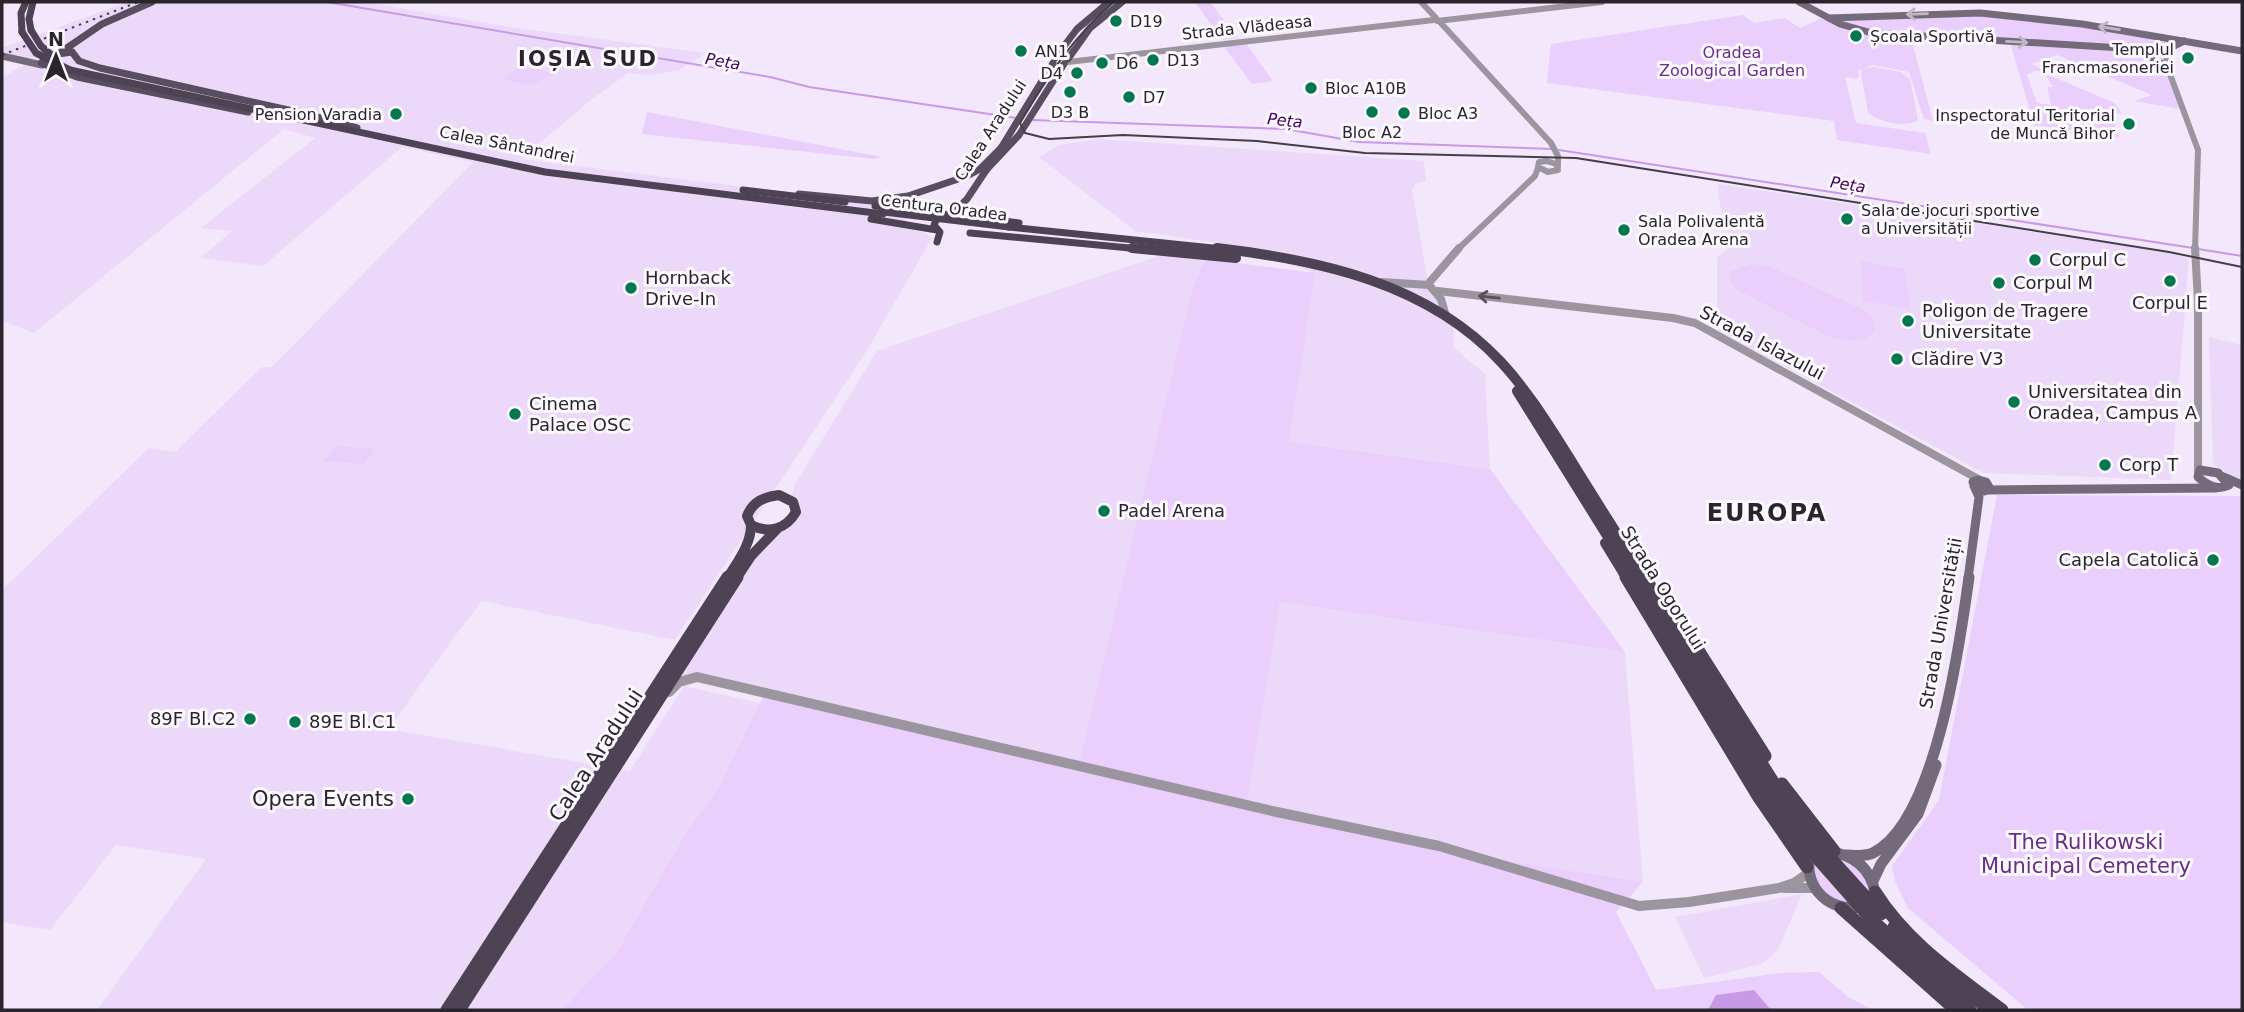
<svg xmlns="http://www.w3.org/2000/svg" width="2244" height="1012" font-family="'DejaVu Sans',sans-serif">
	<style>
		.built { fill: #ecd9f9 }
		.green { fill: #eacefc }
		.water { fill: #c89ae5 }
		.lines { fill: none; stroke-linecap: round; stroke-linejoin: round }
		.stream { stroke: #c89ae5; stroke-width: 2 }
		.tertiary-far2 { stroke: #9b959f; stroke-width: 6 }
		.tertiary-far1 { stroke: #9b959f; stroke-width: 8 }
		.tertiary { stroke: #9b959f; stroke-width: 10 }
		.secondary-far2 { stroke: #746b7a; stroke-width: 7 }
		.secondary-far1 { stroke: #746b7a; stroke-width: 9 }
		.secondary { stroke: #746b7a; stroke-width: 11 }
		.primary { stroke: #594e60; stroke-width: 7 }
		.trunk-far2 { stroke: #4e4255; stroke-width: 7 }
		.trunk-far1 { stroke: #4e4255; stroke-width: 10 }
		.trunk { stroke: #4e4255; stroke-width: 13 }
		.tram { stroke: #453e49; stroke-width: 2 }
		.rail { stroke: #453e49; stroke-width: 2; stroke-dasharray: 2.5 5; stroke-linecap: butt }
		.trunk-bridge-far1 { stroke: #4e4255; stroke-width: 7 }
		.trunk-bridge { stroke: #4e4255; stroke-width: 13 }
		.oneway { stroke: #beb9c3 }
		.oneway2 { stroke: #57515b }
		.poi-dot { fill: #047650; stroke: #fbf8fe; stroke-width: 2.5 }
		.labels { text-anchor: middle; stroke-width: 6; stroke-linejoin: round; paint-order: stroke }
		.far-poi-label { font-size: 16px; fill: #2a242d; stroke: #fbf8fe; text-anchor: start }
		.far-street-label { font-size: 16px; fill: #2a242d; stroke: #fbf8fe }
		.far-park-label { font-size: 16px; fill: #682f86; stroke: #fbf8fe }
		.far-water-label { font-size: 16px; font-style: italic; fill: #40005b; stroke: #fbf8fe }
		.poi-label { font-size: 18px; fill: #2a242d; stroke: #fbf8fe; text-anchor: start }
		.street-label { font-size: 18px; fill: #2a242d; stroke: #fbf8fe }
		.far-district-label { font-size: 21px; font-weight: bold; letter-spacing: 2px; fill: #2a242d; stroke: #fbf8fe }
		.near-street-label { font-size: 21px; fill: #2a242d; stroke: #fbf8fe }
		.near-poi-label { font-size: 21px; fill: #2a242d; stroke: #fbf8fe; text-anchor: end }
		.near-park-label { font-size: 21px; fill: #682f86; stroke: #fbf8fe }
		.district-label { font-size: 24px; font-weight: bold; letter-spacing: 2px; fill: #2a242d; stroke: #fbf8fe }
	</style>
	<rect width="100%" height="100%" fill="#f3e7fc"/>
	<g class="built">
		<path d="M 128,2 L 365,2 L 510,27 L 706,53 L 679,70 L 650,75 L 628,73 L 587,103 L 521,159 L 913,208 L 905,221 L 907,229 L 923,232 L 932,238 L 866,352 L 675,640 L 482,601 L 452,640 L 389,729 L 630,771 L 684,686 L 1029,764 L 1650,1010 L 97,1010 L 206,859 L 116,845 L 50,930 L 2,922 L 2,590 L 149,448 L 175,452 L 262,367 L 272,367 L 473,162 L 402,147 L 263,266 L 200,258 L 232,231 L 201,228 L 315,138 L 284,129 L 34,333 L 5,322 L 2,324 L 2,78 L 24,65 L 2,60 L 2,48 Z"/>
		<path d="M 1099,139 L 1424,161 L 1426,181 L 1415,184 L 1412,190 L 1427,277 L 1445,294 L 1454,331 L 1453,347 L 1485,374 L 1490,469 L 1288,442 L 1315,273 L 1240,246 L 1135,231 L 1039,157 L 1059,145 Z"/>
		<path d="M 1718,184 L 2172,253 L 2189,259 L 2171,480 L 1984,473 L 1717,330 L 1717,257 L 1730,247 L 1718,195 Z"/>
		<path d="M 1161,255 L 1206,259 L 1193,286 L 1080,759 L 674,673 L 751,556 L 791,520 L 792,495 L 795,484 L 877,351 Z"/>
		<path d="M 2209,337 L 2242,345 L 2242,482 L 2213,464 Z"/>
		<path d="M 1280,602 L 1625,652 L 1643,882 L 1508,861 L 1387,830 L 1247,802 Z"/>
		<path d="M 1802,894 L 1778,950 L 1762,964 L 1704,978 L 1675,917 Z"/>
	</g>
	<g class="green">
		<path d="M 1195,2 L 1210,2 L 1238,38 L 1222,40 Z"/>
		<path d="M 1980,13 L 2185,40 L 2162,51 L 2164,59 L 2140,50 L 2165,67 L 2180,109 L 2134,101 L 2152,95 L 2057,55 L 2031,64 L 2048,71 L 2035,71 L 2027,75 L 2037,103 L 2051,105 L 2047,87 L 2053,87 L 2044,73 L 2115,103 L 2122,114 L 2112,113 L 2119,137 L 2034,125 L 2010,42 L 1910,34 L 1933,121 L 1924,119 L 1909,72 L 1873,65 L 1859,70 L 1858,79 L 1845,77 L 1856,123 L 1925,133 L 1931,154 L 1837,140 L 1834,121 L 1547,83 L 1551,44 L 1743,15 L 1754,23 L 1785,18 L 1800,28 L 1820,19 L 1841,16 Z"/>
		<path d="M 1244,41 L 1273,81 L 1252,84 L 1222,44 Z"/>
		<path d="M 522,66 L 552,73 L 531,86 L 501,79 Z"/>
		<path d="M 1875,67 L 1900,72 L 1910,79 L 1918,121 C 1902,127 1882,123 1868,113 L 1861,73 L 1862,69 Z"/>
		<path d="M 647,112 L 882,157 L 874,159 L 642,134 Z"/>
		<path d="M 1206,259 L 1315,273 L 1289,442 L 1490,469 L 1625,652 L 1280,602 L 1247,802 L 1387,830 L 1508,861 L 1643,882 L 1616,912 L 1656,990 L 1780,973 L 1819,972 L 1848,997 L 1873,1010 L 562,1010 L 617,952 L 688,830 L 718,789 L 765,693 L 1080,759 L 1193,286 Z"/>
		<path d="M 1861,261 L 1905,269 L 1910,309 L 1863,301 Z"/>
		<path d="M 1751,264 L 1771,267 L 1866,311 L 1872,318 L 1876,330 C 1867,344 1846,340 1832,338 L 1737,290 L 1728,277 L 1729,272 Z"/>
		<path d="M 336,446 L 375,449 L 364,464 L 324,461 Z"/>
		<path d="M 1997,495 L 2242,496 L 2242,1010 L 2028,1010 L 1908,908 L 1895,881 L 1892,866 L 1939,800 Z"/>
		<path d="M 1825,855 L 1856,865 L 1870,886 L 1867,898 L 1840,903 L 1818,887 L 1812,867 Z"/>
	</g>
	<path class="water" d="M 1754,990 L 1771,1010 L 1708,1010 L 1716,995 Z"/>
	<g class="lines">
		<g class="stream">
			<path d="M 327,2 L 770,77 L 809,87 L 1016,118"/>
			<path d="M 1032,120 L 1286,129 L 1359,142 L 1553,149"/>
			<path d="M 1559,150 L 2193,248"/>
			<path d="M 2198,249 L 2242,256"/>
		</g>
		<g class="tertiary-far2">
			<path d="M 1421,2 L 1436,18"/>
			<path d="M 1437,21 L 1602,2"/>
			<path d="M 1439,21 L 1551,143 L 1558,156 L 1558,166"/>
			<path d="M 2166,49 L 2167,66 L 2198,150 L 2195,250"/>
			<path d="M 1068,62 L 1434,20"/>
			<path d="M 1547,161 L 1556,164 L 1558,170 L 1548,172 L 1538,167 L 1539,162 Z"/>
			<path d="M 1457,250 L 1535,176 L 1538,168"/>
		</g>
		<g class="tertiary-far1">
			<path d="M 2195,248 L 2198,301 L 2198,472"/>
			<path d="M 1382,282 L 1429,285 L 1441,299 L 1445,313"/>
			<path d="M 1428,284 L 1459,248"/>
			<path d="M 1438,291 L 1673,318 L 1695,323 L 1980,480"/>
		</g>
		<g class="tertiary">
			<path d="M 669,692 L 679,682 L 697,677 L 1272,811 L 1439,846 L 1639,906 L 1689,902 L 1779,888 L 1794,883 L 1807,874"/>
			<path d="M 1784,888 L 1814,888"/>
		</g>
		<g class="secondary-far2">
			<path d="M 1799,2 L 1840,24 L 1872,33 L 2155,50 L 2172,47 L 2184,41"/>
			<path d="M 1829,18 L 1980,13 L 2082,24 L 2242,51"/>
			<path d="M 2140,52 L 2167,66"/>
			<path d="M 2,56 L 42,65"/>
		</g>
		<g class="secondary-far1">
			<path d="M 2200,470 L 2218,473 L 2229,485 C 2217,491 2207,485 2198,477 Z"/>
			<path d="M 2224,477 L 2242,485"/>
			<path d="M 1978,480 L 1986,482 L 1990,489 L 1984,491 L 1976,488 L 1973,482 Z"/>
			<path d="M 1989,490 L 2216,488"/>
			<path d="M 1968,579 L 1979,497 L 1974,486"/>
		</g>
		<g class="secondary">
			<path d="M 1826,851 C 1851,854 1870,866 1875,892 L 1870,904 C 1839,917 1806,895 1809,861 L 1819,852 Z"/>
			<path d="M 1846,855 C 1854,855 1865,857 1873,853 C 1936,821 1960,643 1969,577"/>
			<path d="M 1873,881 L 1881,864 L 1918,814 L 1936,765"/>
		</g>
		<g class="primary">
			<path d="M 61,52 L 102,24 L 152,2"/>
			<path d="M 72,52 L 51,55 L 41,63 L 77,77 L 248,112"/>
			<path d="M 72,52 L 79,61 L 100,68 L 302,113 L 357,128"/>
			<path d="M 1055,58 L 1077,29 L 1109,2"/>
			<path d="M 1068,59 L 1090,28 L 1122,2"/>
			<path d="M 998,153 L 1053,63"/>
			<path d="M 987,169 L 1019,135 L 1064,64"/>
			<path d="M 799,194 L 872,201 L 908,196 L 967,176 L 980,169 L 1002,147"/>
			<path d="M 955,211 L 967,199 L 989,166"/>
		</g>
		<g class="trunk-far2">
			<path d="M 31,30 L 29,19 L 33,2"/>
			<path d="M 22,32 L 21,13 L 26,2"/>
			<path d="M 70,70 L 545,172 L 883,214"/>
			<path d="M 743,190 L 845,202"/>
			<path d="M 875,206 L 943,214"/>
			<path d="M 979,218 L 1019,223"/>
			<path d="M 871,219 L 937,230"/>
			<path d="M 1009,227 L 1232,250"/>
			<path d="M 970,233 L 1151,250"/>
			<path d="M 937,242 L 940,232 L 934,225 L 936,220 L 955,211"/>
		</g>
		<g class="trunk-far1">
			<path d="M 1132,248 L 1236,258"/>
			<path d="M 1217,248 C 1319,260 1428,283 1501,362 C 1528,391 1548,424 1569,457 C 1594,498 1620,538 1645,579"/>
			<path d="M 1517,391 L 1634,579"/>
			<path d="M 779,495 L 793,502 L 796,512 C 786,529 769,534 751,525 L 747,516 C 753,501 764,497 779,495 Z"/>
			<path d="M 1605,543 L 1627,579"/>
			<path d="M 727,579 C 737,562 751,545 751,525"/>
			<path d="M 736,579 L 751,556 L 777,529"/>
		</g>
		<g class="trunk">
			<path d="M 1626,577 L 1758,796 L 1807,867"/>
			<path d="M 1633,577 L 1774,802 L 1804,843"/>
			<path d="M 1644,577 L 1783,798 L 1814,840"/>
			<path d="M 1663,595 L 1765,756"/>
			<path d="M 1782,784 L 1834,851"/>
			<path d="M 1875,892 C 1906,942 1956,975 2002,1010"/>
			<path d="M 1841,908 L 1956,1010"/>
			<path d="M 1872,920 L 1970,1010"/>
			<path d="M 1894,927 L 1989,1010"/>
			<path d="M 447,1010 L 728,577"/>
			<path d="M 459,1010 L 737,577"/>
		</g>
		<path class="tram" d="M 1114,2 C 1073,36 1047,78 1020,123 L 1025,133 L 1049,139 L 1123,135 L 1257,141 L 1365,153 L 1576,158 L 2169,252 L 2242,267"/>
		<path class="rail" d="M 2,55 L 138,2"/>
		<g class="trunk-bridge-far1">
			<path d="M 31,30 L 41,46 L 55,58"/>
			<path d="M 22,32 L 36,53 L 70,70"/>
			<path d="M 884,212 L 1009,227"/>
		</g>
		<g class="trunk-bridge">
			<path d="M 1814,840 L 1881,914"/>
			<path d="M 1804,843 L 1872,920"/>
		</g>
	</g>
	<defs><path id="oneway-shaft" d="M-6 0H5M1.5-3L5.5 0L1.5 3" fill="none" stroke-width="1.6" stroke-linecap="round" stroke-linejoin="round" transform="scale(1.75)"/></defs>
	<g class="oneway">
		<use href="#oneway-shaft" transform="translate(1917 14) rotate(178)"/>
		<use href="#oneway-shaft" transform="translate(2109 28) rotate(-171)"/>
		<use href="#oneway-shaft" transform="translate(2017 42) rotate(3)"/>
	</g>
	<use class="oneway2" href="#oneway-shaft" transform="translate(1489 297) rotate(-174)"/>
	<g class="poi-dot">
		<circle cx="1116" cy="21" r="7"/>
		<circle cx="1856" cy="36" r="7"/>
		<circle cx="1021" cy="51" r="7"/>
		<circle cx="2188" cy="58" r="7"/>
		<circle cx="1153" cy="60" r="7"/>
		<circle cx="1102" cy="63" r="7"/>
		<circle cx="1077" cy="73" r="7"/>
		<circle cx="1311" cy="88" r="7"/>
		<circle cx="1070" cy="92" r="7"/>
		<circle cx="1129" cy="97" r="7"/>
		<circle cx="1372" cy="112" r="7"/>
		<circle cx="1404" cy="113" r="7"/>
		<circle cx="396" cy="114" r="7"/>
		<circle cx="2129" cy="124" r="7"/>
		<circle cx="1847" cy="219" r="7"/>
		<circle cx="1624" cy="230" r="7"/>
		<circle cx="2035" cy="260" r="7"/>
		<circle cx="2170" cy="281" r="7"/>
		<circle cx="1999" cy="283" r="7"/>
		<circle cx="631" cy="288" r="7"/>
		<circle cx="1908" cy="321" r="7"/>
		<circle cx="1897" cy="359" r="7"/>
		<circle cx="2014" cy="402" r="7"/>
		<circle cx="515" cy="414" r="7"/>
		<circle cx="2105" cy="465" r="7"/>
		<circle cx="1104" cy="511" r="7"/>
		<circle cx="2213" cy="560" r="7"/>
		<circle cx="250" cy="719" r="7"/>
		<circle cx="295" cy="722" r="7"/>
		<circle cx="408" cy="799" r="7"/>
	</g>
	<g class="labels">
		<g class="far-poi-label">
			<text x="1130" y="27">D19</text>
			<text x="1870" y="42">Școala Sportivă</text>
			<text x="2174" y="55" text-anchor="end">Templul<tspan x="2174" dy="18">Francmasoneriei</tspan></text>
			<text x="1035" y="57">AN1</text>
			<text x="1167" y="66">D13</text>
			<text x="1116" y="69">D6</text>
			<text x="1063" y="79" text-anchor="end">D4</text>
			<text x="1325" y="94">Bloc A10B</text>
			<text x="1143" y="103">D7</text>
			<text x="1070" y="118" text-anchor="middle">D3 B</text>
			<text x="1418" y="119">Bloc A3</text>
			<text x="382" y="120" text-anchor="end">Pension Varadia</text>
			<text x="2115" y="121" text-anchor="end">Inspectoratul Teritorial<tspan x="2115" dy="18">de Muncă Bihor</tspan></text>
			<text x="1372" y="138" text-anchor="middle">Bloc A2</text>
			<text x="1861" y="216">Sala de jocuri sportive<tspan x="1861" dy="18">a Universității</tspan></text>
			<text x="1638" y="227">Sala Polivalentă<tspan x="1638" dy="18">Oradea Arena</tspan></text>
		</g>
		<g class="far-street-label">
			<text transform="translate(1247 27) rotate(-6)" y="6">Strada Vlădeasa</text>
			<text transform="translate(990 130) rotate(-57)" y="6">Calea Aradului</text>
			<text transform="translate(507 144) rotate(11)" y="6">Calea Sântandrei</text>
			<text transform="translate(944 207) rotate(7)" y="6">Centura Oradea</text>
		</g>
		<g class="far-park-label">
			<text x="1732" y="58">Oradea<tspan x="1732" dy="18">Zoological Garden</tspan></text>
		</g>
		<g class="far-water-label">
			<text transform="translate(723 61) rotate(10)" y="6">Peța</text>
			<text transform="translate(1285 120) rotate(6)" y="6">Peța</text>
			<text transform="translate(1848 184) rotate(9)" y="6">Peța</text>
		</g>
		<g class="poi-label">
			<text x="2049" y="266">Corpul C</text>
			<text x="645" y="284">Hornback<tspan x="645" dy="21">Drive-In</tspan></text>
			<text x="2013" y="289">Corpul M</text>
			<text x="2170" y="309" text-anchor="middle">Corpul E</text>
			<text x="1922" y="317">Poligon de Tragere<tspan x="1922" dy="21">Universitate</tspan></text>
			<text x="1911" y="365">Clădire V3</text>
			<text x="2028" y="398">Universitatea din<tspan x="2028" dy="21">Oradea, Campus A</tspan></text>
			<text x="529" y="410">Cinema<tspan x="529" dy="21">Palace OSC</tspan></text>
			<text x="2119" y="471">Corp T</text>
			<text x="1118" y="517">Padel Arena</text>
			<text x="2199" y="566" text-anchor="end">Capela Catolică</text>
			<text x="236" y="725" text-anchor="end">89F Bl.C2</text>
			<text x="309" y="728">89E Bl.C1</text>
		</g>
		<g class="street-label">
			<text transform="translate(1762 343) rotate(28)" y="6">Strada Islazului</text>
			<text transform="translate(1663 588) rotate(58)" y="6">Strada Ogorului</text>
			<text transform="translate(1941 623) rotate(-80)" y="6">Strada Universității</text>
		</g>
		<g class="far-district-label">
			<text x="588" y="66">IOȘIA SUD</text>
		</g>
		<g class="near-street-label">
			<text transform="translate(596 755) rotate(-57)" y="7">Calea Aradului</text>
		</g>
		<g class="near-poi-label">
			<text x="394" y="806">Opera Events</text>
		</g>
		<g class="near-park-label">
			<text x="2086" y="849">The Rulikowski<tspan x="2086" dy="24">Municipal Cemetery</tspan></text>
		</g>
		<g class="district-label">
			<text x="1767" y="521">EUROPA</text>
		</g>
	</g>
	<rect width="2244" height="1012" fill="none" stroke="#2a242d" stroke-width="7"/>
	<g transform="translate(56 56)" stroke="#fbf8fe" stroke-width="5" paint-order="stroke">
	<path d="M0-5L12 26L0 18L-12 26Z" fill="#2a242d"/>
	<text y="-10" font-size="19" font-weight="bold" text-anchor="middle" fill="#2a242d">N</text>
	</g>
</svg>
